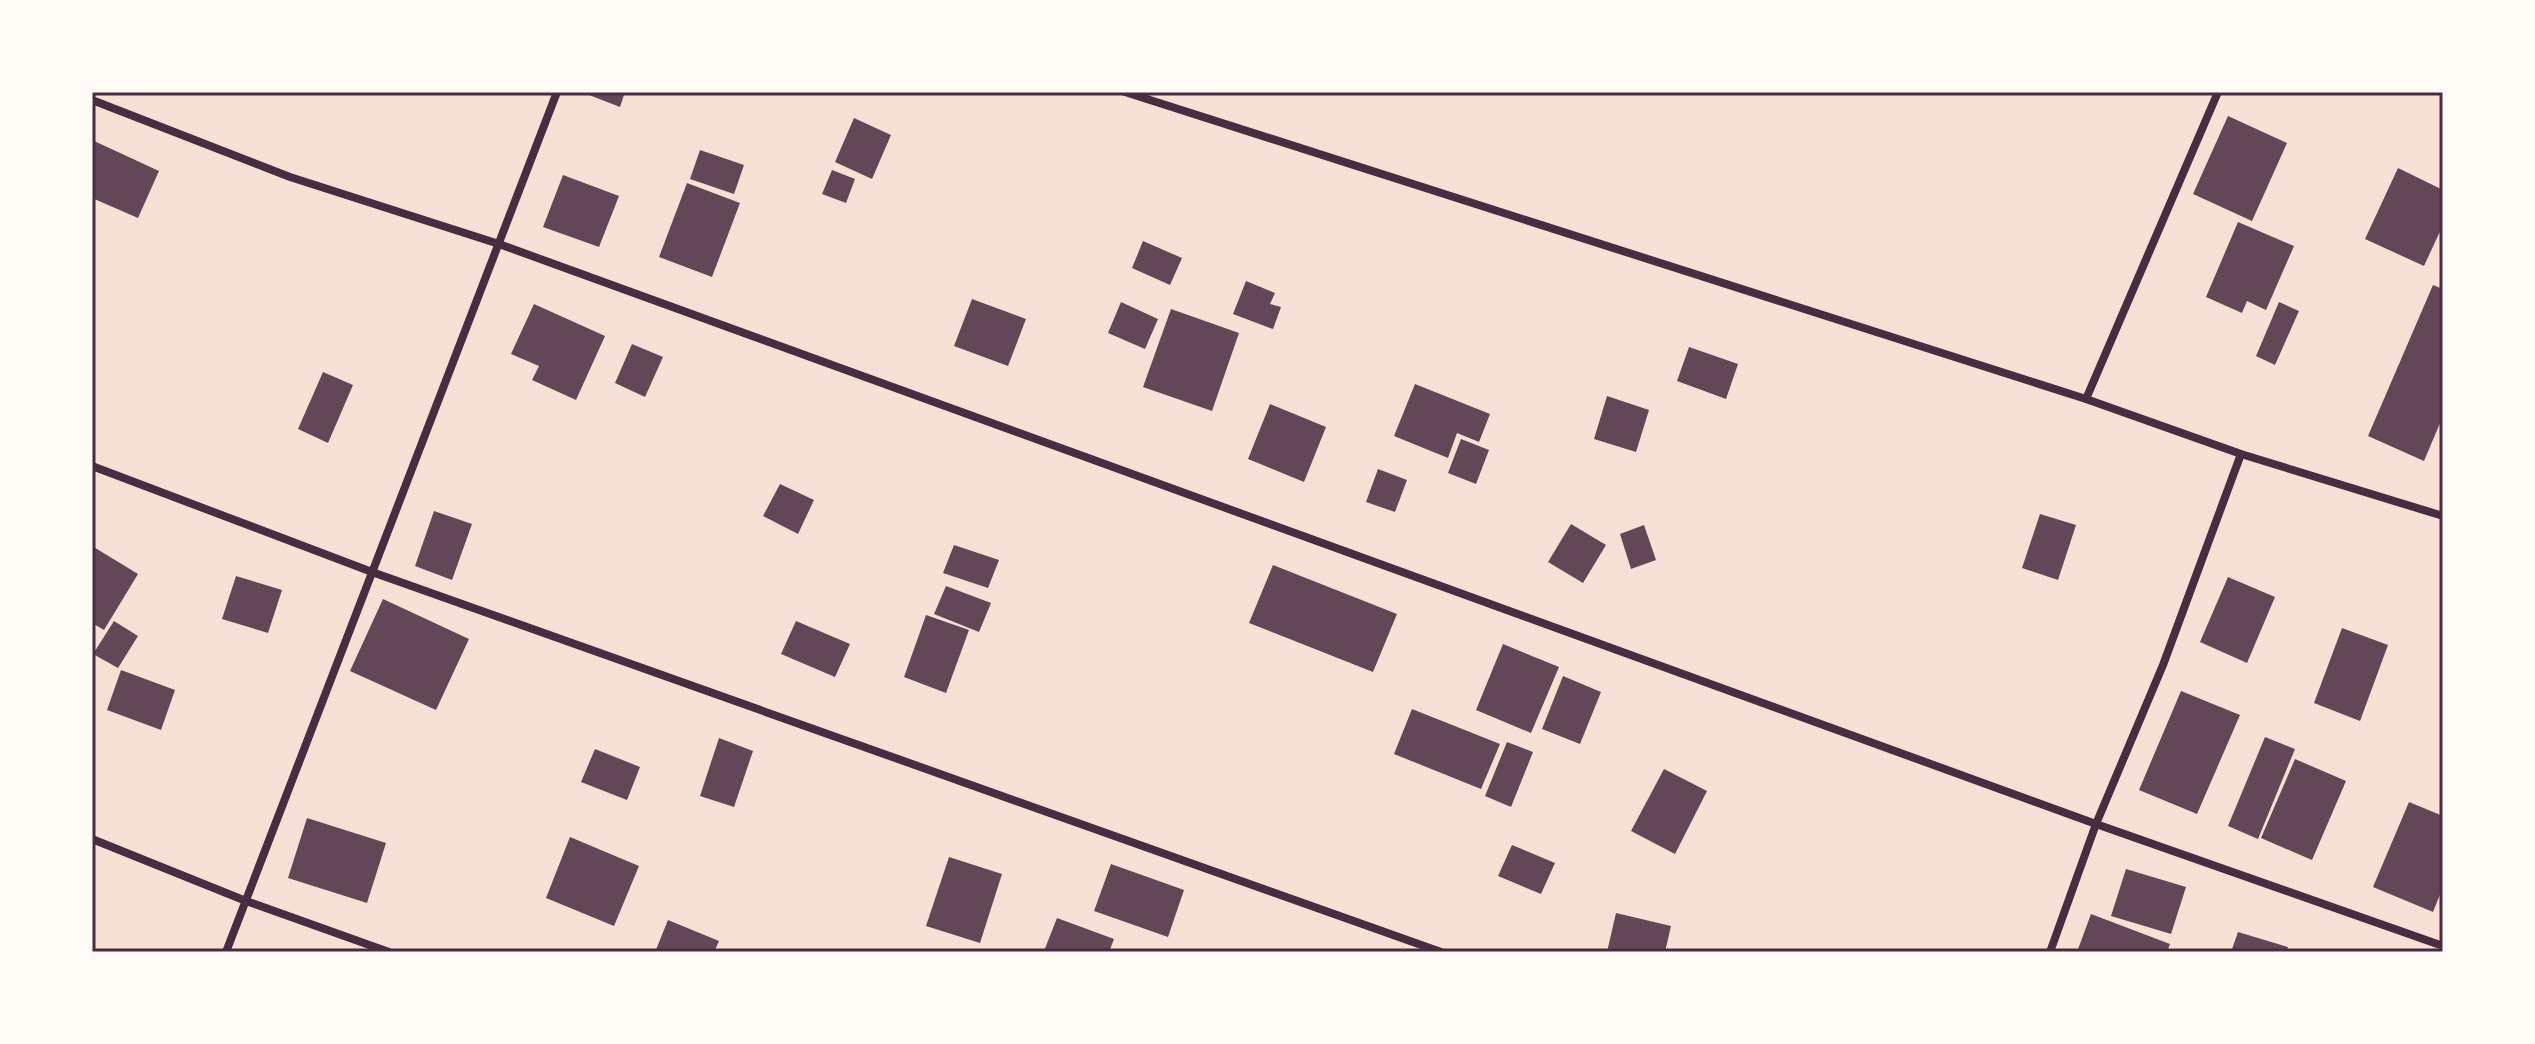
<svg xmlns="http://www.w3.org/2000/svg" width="2535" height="1044" font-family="'Nunito Sans',sans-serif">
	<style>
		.building { fill: #644757 }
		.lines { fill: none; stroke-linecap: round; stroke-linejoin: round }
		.minor { stroke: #4a2c40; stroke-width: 8 }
		.neatline { fill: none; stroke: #4a2c40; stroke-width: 3 }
	</style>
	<rect width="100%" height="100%" fill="#f7e1d7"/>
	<g class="building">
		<path d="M 590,92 L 625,92 L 620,107 L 589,95 Z"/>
		<path d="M 2228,116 L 2287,143 L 2252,221 L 2193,194 Z"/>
		<path d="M 854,118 L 891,135 L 872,179 L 835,162 Z"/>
		<path d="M 92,140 L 159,171 L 138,218 L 92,198 Z"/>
		<path d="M 700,150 L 744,165 L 734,194 L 690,179 Z"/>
		<path d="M 2398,168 L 2443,190 L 2443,225 L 2424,266 L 2365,239 Z"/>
		<path d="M 832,170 L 855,179 L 846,203 L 822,194 Z"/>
		<path d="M 563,175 L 619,196 L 599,247 L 543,227 Z"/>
		<path d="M 687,183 L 740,203 L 712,277 L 659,257 Z"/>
		<path d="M 2238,222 L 2294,246 L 2266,310 L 2247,301 L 2242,313 L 2206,297 Z"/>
		<path d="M 1143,241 L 1182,258 L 1170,285 L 1132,268 Z"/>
		<path d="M 1246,281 L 1275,293 L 1270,304 L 1281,307 L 1273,329 L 1233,314 Z"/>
		<path d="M 2433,285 L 2443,289 L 2443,416 L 2424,461 L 2368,436 Z"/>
		<path d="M 972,299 L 1026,319 L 1008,366 L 954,346 Z"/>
		<path d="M 1121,302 L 1158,319 L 1145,349 L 1108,333 Z"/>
		<path d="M 2279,302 L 2299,311 L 2275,365 L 2256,356 Z"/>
		<path d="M 534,304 L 605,336 L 576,400 L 532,380 L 539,366 L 511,354 Z"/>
		<path d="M 1171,309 L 1239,333 L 1212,411 L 1143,387 Z"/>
		<path d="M 632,344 L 663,357 L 645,397 L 615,383 Z"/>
		<path d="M 1689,347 L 1738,364 L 1726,399 L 1677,381 Z"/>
		<path d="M 323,372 L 353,385 L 328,443 L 298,429 Z"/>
		<path d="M 1415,384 L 1490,414 L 1479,442 L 1457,433 L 1448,458 L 1394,436 Z"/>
		<path d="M 1607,396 L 1649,410 L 1636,452 L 1594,439 Z"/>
		<path d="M 1270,404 L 1326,427 L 1304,482 L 1248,459 Z"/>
		<path d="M 1461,439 L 1489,450 L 1476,484 L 1448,473 Z"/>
		<path d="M 1378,469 L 1407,480 L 1395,512 L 1366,502 Z"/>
		<path d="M 780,484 L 814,500 L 798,534 L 763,516 Z"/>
		<path d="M 434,511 L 472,524 L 452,580 L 415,566 Z"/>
		<path d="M 2040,514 L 2076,525 L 2058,580 L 2022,568 Z"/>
		<path d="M 1571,524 L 1606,545 L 1583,583 L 1548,562 Z"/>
		<path d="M 1644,525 L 1656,560 L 1631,569 L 1620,534 Z"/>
		<path d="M 954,545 L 999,560 L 988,588 L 943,573 Z"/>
		<path d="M 92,546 L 138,574 L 104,630 L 92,623 Z"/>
		<path d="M 1273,565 L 1397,614 L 1373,672 L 1249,623 Z"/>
		<path d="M 236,576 L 282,590 L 268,633 L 222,619 Z"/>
		<path d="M 2228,577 L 2275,597 L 2247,663 L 2200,642 Z"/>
		<path d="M 946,586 L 991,603 L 979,632 L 934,614 Z"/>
		<path d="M 383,599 L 469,639 L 436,710 L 350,671 Z"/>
		<path d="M 926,615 L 969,630 L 946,693 L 904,677 Z"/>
		<path d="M 114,621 L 138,636 L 118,668 L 93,654 Z"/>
		<path d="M 796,621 L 850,644 L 835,677 L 781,654 Z"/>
		<path d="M 2342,628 L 2388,645 L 2360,721 L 2314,703 Z"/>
		<path d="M 1503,644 L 1559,667 L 1531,733 L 1476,710 Z"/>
		<path d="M 121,670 L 175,690 L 161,730 L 107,710 Z"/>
		<path d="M 1563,676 L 1601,692 L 1580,744 L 1542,729 Z"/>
		<path d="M 2181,691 L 2240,715 L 2197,814 L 2139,790 Z"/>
		<path d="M 1412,709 L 1500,744 L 1481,789 L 1394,754 Z"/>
		<path d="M 2265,737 L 2295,749 L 2258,839 L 2228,826 Z"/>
		<path d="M 719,738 L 753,751 L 734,807 L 700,796 Z"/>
		<path d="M 1507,742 L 1533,752 L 1511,807 L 1485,796 Z"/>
		<path d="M 595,749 L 640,767 L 627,800 L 581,782 Z"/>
		<path d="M 2295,759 L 2346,781 L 2312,860 L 2261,838 Z"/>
		<path d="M 1664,769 L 1707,791 L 1675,854 L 1631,831 Z"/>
		<path d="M 2409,802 L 2443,816 L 2443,887 L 2433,912 L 2373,887 Z"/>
		<path d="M 307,818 L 386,843 L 367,903 L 288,878 Z"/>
		<path d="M 570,837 L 639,866 L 614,926 L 546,898 Z"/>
		<path d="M 1512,845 L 1555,863 L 1541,894 L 1498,876 Z"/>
		<path d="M 949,857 L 1002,874 L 980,943 L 926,926 Z"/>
		<path d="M 1111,864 L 1184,890 L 1168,937 L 1094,911 Z"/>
		<path d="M 2126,869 L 2186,887 L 2171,934 L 2111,916 Z"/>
		<path d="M 1616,913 L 1671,926 L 1665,952 L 1607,952 Z"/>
		<path d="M 2091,914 L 2170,944 L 2167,952 L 2077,952 Z"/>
		<path d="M 1057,918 L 1114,939 L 1109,952 L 1044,951 Z"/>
		<path d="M 668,920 L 719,941 L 714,952 L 655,952 Z"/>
		<path d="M 2238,932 L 2288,947 L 2286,952 L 2231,952 Z"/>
	</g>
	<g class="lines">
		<g class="minor">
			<path d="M 1125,92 L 2086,399"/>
			<path d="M 92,100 L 290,177 L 499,244 L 2096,824 L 2443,946"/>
			<path d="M 2241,454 L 2443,516"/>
			<path d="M 92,466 L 372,572 L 1441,952"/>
			<path d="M 92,839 L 246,901 L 389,952"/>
			<path d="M 226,952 L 557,92"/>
			<path d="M 2050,952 L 2096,824 L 2163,665 L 2241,454 L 2086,399 L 2218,92"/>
		</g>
	</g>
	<rect width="2535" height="1044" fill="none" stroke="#fffaf5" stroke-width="188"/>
	<rect x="94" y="94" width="2347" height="856" class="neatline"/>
</svg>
